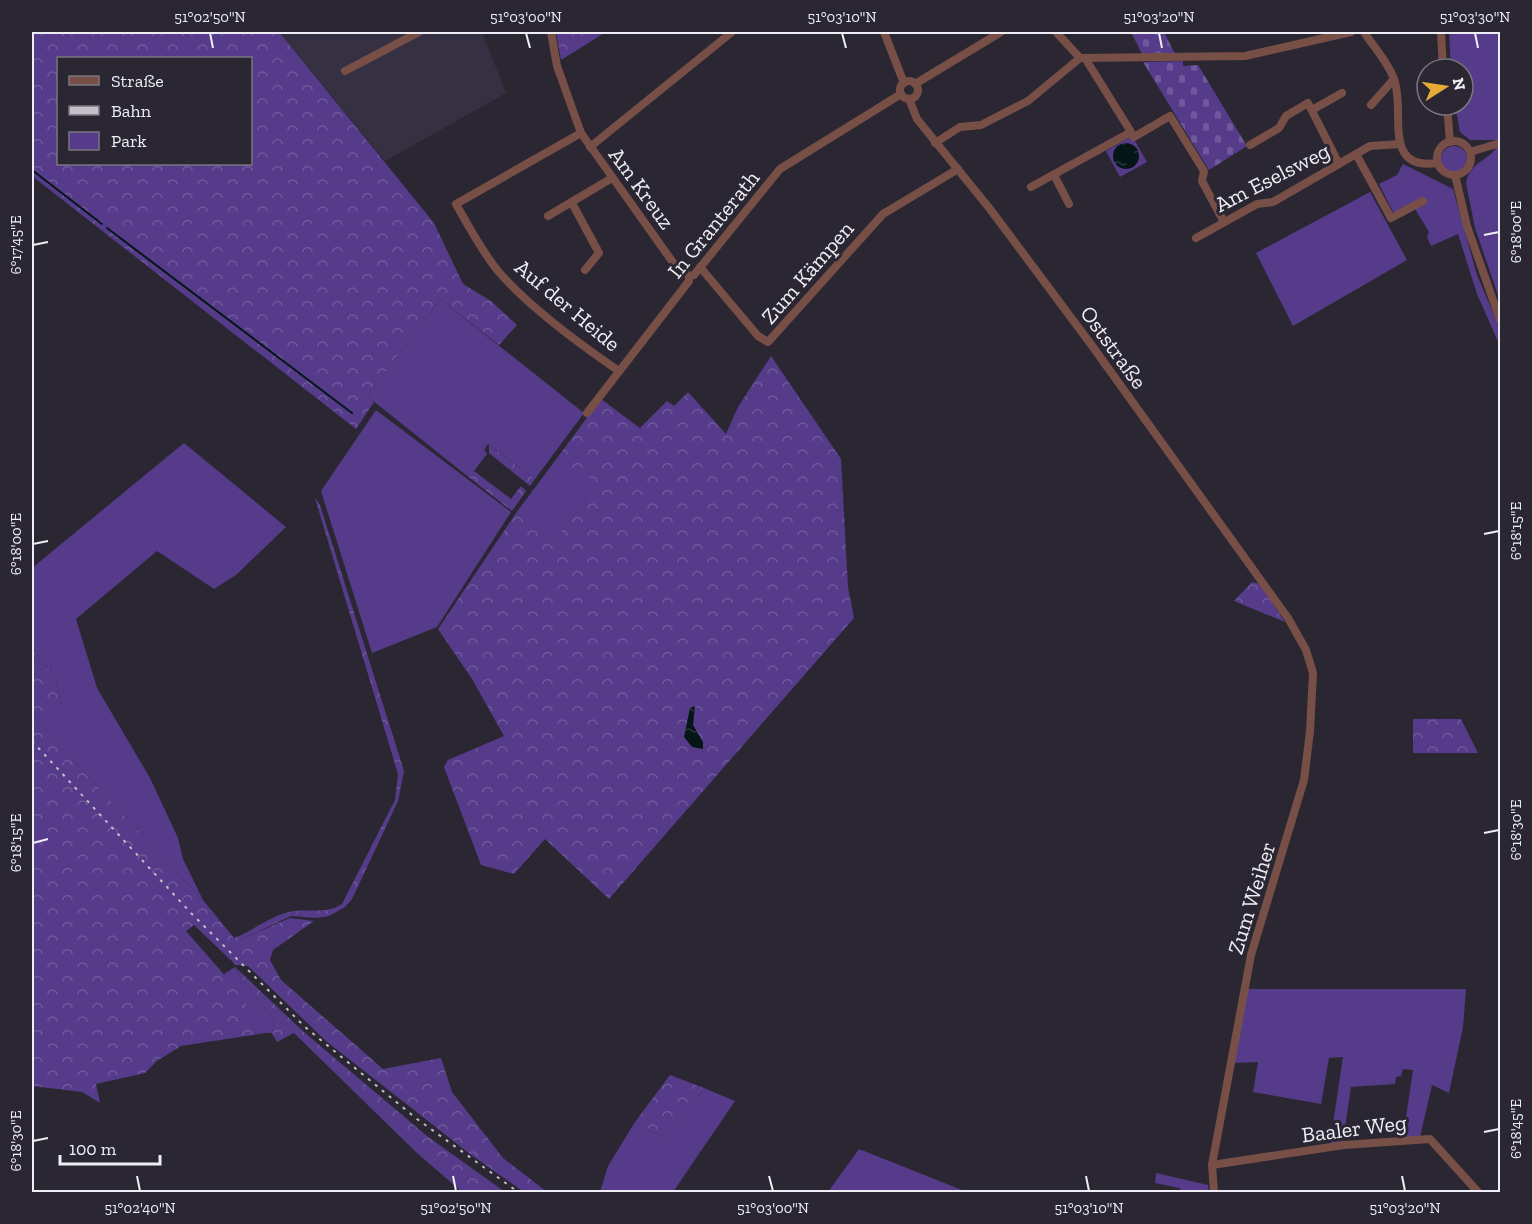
<svg xmlns="http://www.w3.org/2000/svg" width="1532" height="1224" font-family="'Zilla Slab',serif">
	<style>
		.built { fill: #363142 }
		.green { fill: #563b8a }
		.forest { fill: url(#forest-crowns); fill-rule: evenodd }
		.cemetery { fill: url(#cemetery-stones) }
		.water { fill: url(#water-ripples) }
		.lines { fill: none; stroke-linecap: round; stroke-linejoin: round }
		.stream { stroke: #041616; stroke-width: 2 }
		.minor { stroke: #784f47; stroke-width: 8 }
		.rail { stroke: #c2bfc8; stroke-width: 2; stroke-dasharray: 3 6; stroke-linecap: butt }
		.ticks { fill: none; stroke: #efedf5; stroke-width: 2 }
		.labels { text-anchor: middle; stroke-width: 6; stroke-linejoin: round; paint-order: stroke }
		.street-label { font-size: 22px; fill: #efedf5; stroke: #2a2733 }
		.neatline { fill: none; stroke: #efedf5; stroke-width: 2 }
		.ticks-label { font-size: 15px; text-anchor: middle; fill: #efedf5 }
	</style>
	<defs>
		<pattern id="forest-crowns" width="20" height="18" patternUnits="userSpaceOnUse" patternTransform="scale(1.5)"><rect width="20" height="18" fill="#563b8a"/><path d="M2 6a3 3 0 1 1 6 0M12 15a3 3 0 1 1 6 0" fill="none" stroke="#6f589b"/></pattern>
		<pattern id="cemetery-stones" width="16" height="16" patternUnits="userSpaceOnUse" patternTransform="scale(1.5)"><rect width="16" height="16" fill="#563b8a"/><path d="M2 7V4a2 2 0 0 1 4 0v3zM10 15v-3a2 2 0 0 1 4 0v3z" fill="#6f589b"/></pattern>
		<pattern id="water-ripples" width="26" height="14" patternUnits="userSpaceOnUse" patternTransform="scale(1.5)"><rect width="26" height="14" fill="#041616"/><path d="M2 4q2-2 4 0t4 0M15 11q2-2 4 0t4 0" fill="none" stroke="#293838"/></pattern>
	</defs>
	<rect width="100%" height="100%" fill="#2a2733"/>
	<path class="built" d="M 279,32 L 482,32 L 506,93 L 385,161 Z"/>
	<g class="green">
		<path d="M 1449,32 L 1500,32 L 1500,140 L 1470,140 L 1460,132 L 1455,105 L 1463,105 L 1463,69 L 1451,69 Z"/>
		<path d="M 1132,136 L 1147,162 L 1120,177 L 1106,151 Z"/>
		<circle cx="1454" cy="159" r="13"/>
		<path d="M 1497,146 L 1500,146 L 1500,301 L 1475,228 L 1466,183 C 1470,161 1491,160 1497,146 Z"/>
		<path d="M 1403,164 L 1453,189 L 1477,275 L 1500,329 L 1500,346 L 1477,294 L 1458,234 L 1431,246 L 1427,237 L 1429,232 L 1415,209 L 1393,212 L 1379,184 L 1397,175 Z"/>
		<path d="M 1370,192 L 1407,260 L 1293,326 L 1256,253 Z"/>
		<path d="M 440,299 L 584,413 L 535,479 L 488,444 L 466,475 L 367,396 Z"/>
		<path d="M 376,410 L 511,512 L 437,627 L 372,653 L 321,491 Z"/>
		<path d="M 184,443 L 286,527 L 236,575 L 214,589 L 157,551 L 76,619 L 97,688 L 150,778 L 178,838 L 183,859 L 203,900 L 34,718 L 61,705 L 56,678 L 32,648 L 32,568 Z"/>
		<path d="M 557,458 L 599,482 L 551,545 L 516,513 Z"/>
		<path d="M 235,967 L 246,985 L 275,1020 L 272,1033 L 265,1033 L 224,974 Z"/>
		<path d="M 1247,989 L 1466,989 L 1463,1027 L 1449,1093 L 1432,1085 L 1420,1137 L 1403,1137 L 1413,1070 L 1403,1069 L 1401,1076 L 1396,1077 L 1395,1084 L 1351,1087 L 1343,1141 L 1330,1144 L 1343,1057 L 1329,1058 L 1321,1104 L 1253,1092 L 1258,1062 L 1232,1063 Z"/>
		<path d="M 704,1088 L 735,1101 L 673,1192 L 600,1192 L 608,1166 L 635,1122 L 667,1139 Z"/>
		<path d="M 859,1149 L 967,1192 L 828,1192 Z"/>
		<path d="M 1156,1173 L 1208,1185 L 1209,1192 L 1180,1192 L 1180,1188 L 1155,1183 Z"/>
	</g>
	<g class="forest">
		<path d="M 32,32 L 279,32 L 434,223 L 463,284 L 491,301 L 517,325 L 499,345 L 440,299 L 367,396 L 374,402 L 356,429 L 32,176 ZM 250,58 L 250,164 L 58,164 L 58,58 Z"/>
		<path d="M 556,32 L 606,32 L 561,60 Z"/>
		<path d="M 771,356 L 841,459 L 848,587 L 854,618 L 609,899 L 545,839 L 514,874 L 481,865 L 444,767 L 448,760 L 504,736 L 472,679 L 438,629 L 516,513 L 551,545 L 598,483 L 557,458 L 601,399 L 640,428 L 667,401 L 674,406 L 688,392 L 726,434 L 738,407 Z"/>
		<path d="M 489,445 L 535,479 L 530,486 L 489,453 Z"/>
		<path d="M 484,449 L 487,454 L 474,471 L 511,499 L 521,486 L 526,491 L 512,511 L 466,475 Z"/>
		<path d="M 315,498 L 320,505 L 404,771 L 398,801 L 352,899 L 345,907 L 329,916 L 317,918 L 291,916 L 237,941 L 290,918 L 314,921 L 273,950 L 270,960 L 281,980 L 383,1069 L 441,1058 L 452,1092 L 503,1158 L 547,1192 L 524,1192 L 470,1154 L 326,1041 L 248,966 L 236,965 L 194,925 L 186,931 L 234,986 L 265,1033 L 181,1046 L 157,1061 L 145,1073 L 96,1084 L 100,1103 L 82,1092 L 32,1086 L 32,648 L 56,678 L 61,705 L 51,714 L 34,718 L 203,900 L 234,938 C 253,931 274,913 295,911 C 311,909 327,914 342,904 L 395,800 L 398,774 Z"/>
		<path d="M 1252,582 L 1260,584 L 1285,622 L 1234,601 Z"/>
		<path d="M 1413,719 L 1461,719 L 1478,753 L 1413,753 Z"/>
		<path d="M 235,967 L 305,1033 L 427,1136 L 505,1192 L 464,1192 L 460,1190 L 417,1153 L 294,1033 L 277,1042 L 272,1033 L 275,1020 L 246,985 Z"/>
		<path d="M 670,1075 L 704,1088 L 667,1139 L 635,1122 Z"/>
	</g>
	<g class="cemetery">
		<path d="M 1131,32 L 1164,32 L 1175,54 L 1142,54 Z"/>
		<path d="M 1183,61 L 1183,66 L 1198,65 L 1247,146 L 1209,170 L 1143,62 Z"/>
	</g>
	<g class="water">
		<circle cx="1126" cy="156" r="13"/>
		<path d="M 695,706 L 693,725 L 703,742 L 703,749 L 692,747 L 684,737 L 690,708 Z"/>
	</g>
	<g class="lines">
		<g class="stream">
			<path d="M 32,170 L 102,224"/>
			<path d="M 107,228 L 352,413"/>
		</g>
		<g class="minor">
			<path d="M 551,32 L 557,66 L 581,133 L 674,264 L 689,276"/>
			<path d="M 884,32 L 904,83"/>
			<path d="M 1056,32 L 1080,58"/>
			<path d="M 1364,32 C 1373,46 1388,62 1394,79 C 1406,110 1381,171 1437,163"/>
			<path d="M 1441,32 L 1443,69"/>
			<path d="M 345,71 L 419,32"/>
			<circle cx="909" cy="90" r="9"/>
			<path d="M 915,84 L 1001,32"/>
			<path d="M 909,99 L 917,119 L 990,209 L 1090,343 L 1288,618 L 1306,650 L 1313,673 L 1310,731 L 1304,780 L 1251,955 L 1212,1165 L 1214,1192"/>
			<path d="M 1371,105 L 1394,79"/>
			<path d="M 1447,105 L 1450,142"/>
			<path d="M 1312,110 L 1342,93"/>
			<path d="M 581,133 L 456,204 C 469,227 481,250 498,271 C 528,306 581,345 619,371"/>
			<path d="M 1134,137 L 1170,116 L 1204,171 L 1202,181 L 1224,222"/>
			<circle cx="1454" cy="158" r="17"/>
			<path d="M 935,143 L 960,127 L 981,125 L 1028,101 L 1080,58 L 1245,56 L 1351,32"/>
			<path d="M 1250,145 L 1279,128 L 1286,116 L 1308,103 L 1339,164"/>
			<path d="M 590,147 L 732,32"/>
			<path d="M 1470,152 L 1500,143"/>
			<path d="M 1356,154 L 1391,218 L 1423,201"/>
			<path d="M 1054,175 L 1069,204"/>
			<path d="M 1455,175 L 1467,226 L 1500,320"/>
			<path d="M 1031,187 L 1131,132 L 1085,58"/>
			<path d="M 572,203 L 599,253 L 585,270"/>
			<path d="M 548,216 L 612,178"/>
			<path d="M 1196,238 L 1257,204 L 1273,202 L 1370,146 L 1400,144"/>
			<path d="M 700,267 L 758,336 L 768,342 L 883,214 L 958,169"/>
			<path d="M 587,413 L 689,281 L 689,276 L 694,275 L 780,169 L 901,94"/>
			<path d="M 1212,1165 L 1344,1145 L 1430,1139 L 1478,1192"/>
		</g>
		<path class="rail" d="M 32,741 L 191,913 L 305,1027 L 417,1119 L 518,1192"/>
	</g>
	<path class="ticks" d="M 210,33 L 213,48M 526,33 L 530,48M 842,33 L 846,48M 1159,33 L 1162,48M 1475,33 L 1478,48M 1484,235 L 1499,232M 33,245 L 48,242M 1484,534 L 1499,531M 33,544 L 48,541M 1484,833 L 1499,830M 33,843 L 48,839M 1484,1132 L 1499,1129M 33,1141 L 48,1138M 137,1176 L 140,1191M 453,1176 L 456,1191M 769,1176 L 773,1191M 1086,1176 L 1089,1191M 1402,1176 L 1405,1191"/>
	<g class="labels">
		<g class="street-label">
			<text transform="translate(1272 177) rotate(-27)" y="8">Am Eselsweg</text>
			<text transform="translate(642 188) rotate(54)" y="8">Am Kreuz</text>
			<text transform="translate(713 224) rotate(-51)" y="8">In Granterath</text>
			<text transform="translate(807 272) rotate(-49)" y="8">Zum Kämpen</text>
			<text transform="translate(568 305) rotate(40)" y="8">Auf der Heide</text>
			<text transform="translate(1114 347) rotate(54)" y="8">Oststraße</text>
			<text transform="translate(1251 898) rotate(-73)" y="8">Zum Weiher</text>
			<text transform="translate(1354 1128) rotate(-7)" y="8">Baaler Weg</text>
		</g>
	</g>
	<rect width="1532" height="1224" fill="none" stroke="#2a2733" stroke-width="66"/>
	<rect x="57" y="57" width="195" height="108" fill="#2a2733" stroke="#797681" stroke-width="1.5"/>
	<rect x="69" y="76" width="30" height="9" fill="#784f47" stroke="#797681" stroke-width="1.5"/>
	<text x="111" y="87" font-size="18" fill="#efedf5">Straße</text>
	<rect x="69" y="106" width="30" height="9" fill="#c2bfc8" stroke="#797681" stroke-width="1.5"/>
	<text x="111" y="117" font-size="18" fill="#efedf5">Bahn</text>
	<rect x="69" y="132" width="30" height="18" fill="#563b8a" stroke="#797681" stroke-width="1.5"/>
	<text x="111" y="147" font-size="18" fill="#efedf5">Park</text>
	<g transform="translate(1445 87) rotate(78)"><circle r="28" fill="#2a2733" stroke="#797681" stroke-width="1.5"/>
	<path d="M0-4.5L10 22L0 15L-10 22Z" fill="#e7ac36"/>
	<text y="-9" font-size="16" font-weight="bold" text-anchor="middle" fill="#efedf5">N</text>
	</g>
	<path d="M60 1155v9h100v-9" fill="none" stroke="#efedf5" stroke-width="3"/>
	<text x="69" y="1155" font-size="18" fill="#efedf5" stroke="#2a2733" stroke-width="4.5" paint-order="stroke">100 m</text>
	<rect x="33" y="33" width="1466" height="1158" class="neatline"/>
	<g class="ticks-label">
		<text x="210" y="22">51°02'50"N</text>
		<text x="526" y="22">51°03'00"N</text>
		<text x="842" y="22">51°03'10"N</text>
		<text x="1159" y="22">51°03'20"N</text>
		<text x="1475" y="22">51°03'30"N</text>
		<text transform="translate(1516 232) rotate(-90)" y="5">6°18'00"E</text>
		<text transform="translate(16 245) rotate(-90)" y="5">6°17'45"E</text>
		<text transform="translate(1516 531) rotate(-90)" y="5">6°18'15"E</text>
		<text transform="translate(16 544) rotate(-90)" y="5">6°18'00"E</text>
		<text transform="translate(1516 830) rotate(-90)" y="5">6°18'30"E</text>
		<text transform="translate(16 843) rotate(-90)" y="5">6°18'15"E</text>
		<text transform="translate(1516 1129) rotate(-90)" y="5">6°18'45"E</text>
		<text transform="translate(16 1141) rotate(-90)" y="5">6°18'30"E</text>
		<text x="140" y="1213">51°02'40"N</text>
		<text x="456" y="1213">51°02'50"N</text>
		<text x="773" y="1213">51°03'00"N</text>
		<text x="1089" y="1213">51°03'10"N</text>
		<text x="1405" y="1213">51°03'20"N</text>
	</g>
</svg>
